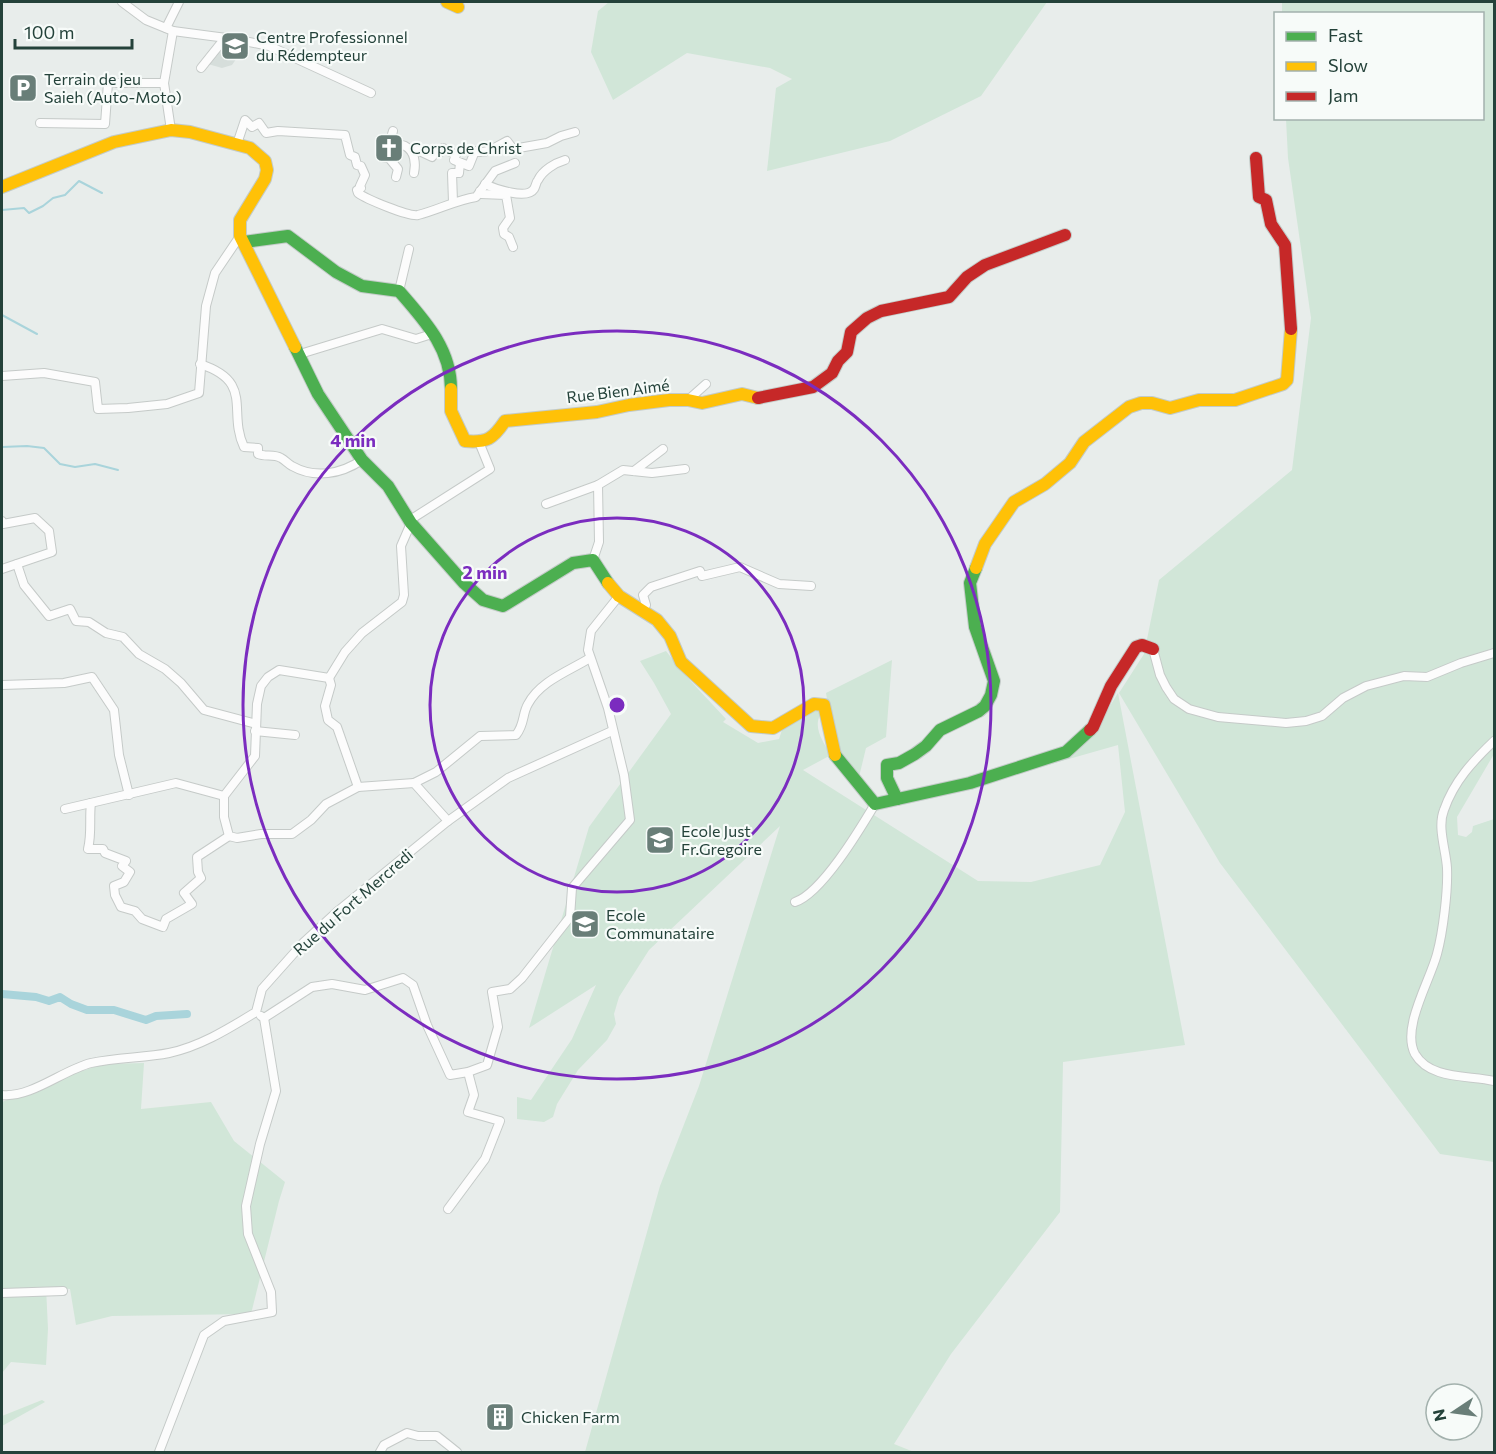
<svg xmlns="http://www.w3.org/2000/svg" width="1496" height="1454" font-family="Commissioner,sans-serif">
	<style>
		.built { fill: #d6dedb }
		.green { fill: #d1e6d8 }
		.lines { fill: none; stroke-linecap: round; stroke-linejoin: round }
		.stream { stroke: #a9d4db; stroke-width: 2 }
		.canal { stroke: #a9d4db; stroke-width: 8 }
		.street-casing { stroke: #c5cac8; stroke-width: 10 }
		.fast-casing { stroke: #c3cbc8; stroke-width: 14 }
		.slow-casing { stroke: #c3cbc8; stroke-width: 14 }
		.jam-casing { stroke: #c3cbc8; stroke-width: 14 }
		.street { stroke: #fcfcfc; stroke-width: 8 }
		.fast { stroke: #4caf50; stroke-width: 12 }
		.slow { stroke: #ffc107; stroke-width: 12 }
		.jam { stroke: #c62828; stroke-width: 12 }
		.ring { fill: none; stroke: #7b2cbf; stroke-width: 3 }
		.labels { text-anchor: middle; stroke-width: 4.5; stroke-linejoin: round; paint-order: stroke }
		.poi-label { font-size: 16px; fill: #24423a; stroke: #f7fbf9; text-anchor: start }
		.street-label { font-size: 16px; fill: #24423a; stroke: #f7fbf9 }
		.centre { fill: #7b2cbf; stroke: #f7fbf9; stroke-width: 3 }
		.ring-label { font-size: 18px; text-anchor: middle; font-weight: bold; fill: #7b2cbf; stroke: #f7fbf9; stroke-width: 4.5; stroke-linejoin: round; paint-order: stroke }
	</style>
	<rect width="100%" height="100%" fill="#e8edeb"/>
	<path class="built" d="M 226,42 L 245,46 L 232,65 L 222,68 L 208,64 Z"/>
	<g class="green">
		<path d="M 609,2 L 1047,2 L 981,96 L 890,141 L 767,171 L 776,88 L 792,79 L 770,68 L 687,53 L 613,100 L 591,52 L 598,11 Z"/>
		<path d="M 1282,2 L 1494,2 L 1494,754 L 1457,817 L 1458,835 L 1466,837 L 1472,832 L 1473,826 L 1494,819 L 1494,1162 L 1440,1154 L 1220,863 L 1119,693 L 1144,654 L 1159,580 L 1292,470 L 1311,318 L 1288,158 L 1286,119 L 1482,118 L 1482,14 L 1282,13 Z"/>
		<path d="M 666,651 L 685,675 L 726,719 L 723,722 L 758,743 L 779,739 L 783,727 L 814,710 L 818,711 L 820,715 C 813,729 824,743 831,755 L 803,770 L 978,881 L 1031,882 L 1100,865 L 1125,812 L 1118,745 L 1009,776 L 1094,732 L 1118,693 L 1185,1045 L 1063,1062 L 1060,1212 L 951,1354 L 894,1444 L 914,1452 L 585,1452 L 660,1186 L 699,1086 L 780,826 L 649,950 L 619,997 L 614,1014 L 616,1024 L 607,1040 L 578,1070 L 557,1104 L 553,1117 L 544,1122 L 517,1119 L 517,1097 L 531,1100 L 572,1039 L 596,985 L 529,1028 L 589,827 L 671,714 L 654,683 L 640,661 Z"/>
		<path d="M 892,660 L 886,737 L 866,748 L 859,777 L 836,753 L 826,693 Z"/>
		<path d="M 144,1063 L 141,1109 L 211,1102 L 234,1141 L 285,1182 L 279,1201 L 251,1314 L 112,1316 L 76,1325 L 70,1289 L 46,1287 L 48,1329 L 46,1365 L 11,1362 L 2,1373 L 2,1102 L 52,1081 L 103,1064 Z"/>
		<path d="M 42,1400 L 45,1402 L 2,1426 L 2,1416 Z"/>
	</g>
	<g class="lines">
		<g class="stream">
			<path d="M 2,210 L 24,208 L 29,213 L 43,206 L 53,198 L 65,195 L 79,181 L 102,193"/>
			<path d="M 2,315 L 37,334"/>
			<path d="M 2,447 L 27,446 L 44,448 L 60,464 L 75,467 L 95,464 L 118,470"/>
		</g>
		<path class="canal" d="M 2,994 L 36,997 L 49,1001 L 60,997 L 71,1004 L 87,1010 L 114,1010 L 146,1020 L 156,1016 L 187,1014"/>
		<g class="street-casing">
			<g id="street">
				<path d="M 122,2 L 146,20 L 173,31 L 234,39 L 269,46 L 371,93"/>
				<path d="M 166,28 L 179,2"/>
				<path d="M 201,68 L 225,38"/>
				<path d="M 40,123 L 105,124 L 108,83 L 164,83"/>
				<path d="M 171,130 L 164,83 L 173,31"/>
				<path d="M 393,131 L 390,141 C 395,144 400,144 405,146 C 415,151 416,164 414,173"/>
				<path d="M 390,141 L 385,141 L 380,149 L 382,157 L 389,158 L 398,169 L 396,177"/>
				<path d="M 237,144 L 245,120 L 252,127 L 259,123 L 266,133 L 278,131 L 345,135 L 350,155 L 355,157 L 357,165 L 361,166 L 365,175 L 360,186 L 361,188 L 357,190 L 358,193 C 366,199 409,217 418,215 C 438,210 456,200 476,197 L 495,171 L 515,163"/>
				<path d="M 412,152 L 415,149 L 432,157 L 437,150 L 441,152 L 443,148 L 456,155 L 454,160 L 469,166 L 475,151 C 486,155 497,146 507,141 L 513,149 L 547,143 L 561,136 L 575,132"/>
				<path d="M 485,184 C 495,189 527,200 534,189 C 536,186 536,182 538,180 C 543,170 555,163 565,160"/>
				<path d="M 480,191 L 481,194 L 506,195 L 510,218 L 503,228 L 504,234 L 509,237 L 513,247"/>
				<path d="M 453,202 L 452,173 L 459,173 L 460,163"/>
				<path d="M 399,291 L 409,249"/>
				<path d="M 300,354 L 382,329 L 416,339 L 435,333"/>
				<path d="M 200,364 C 255,382 227,411 244,447 L 258,448 L 258,454 C 265,457 274,454 281,458 C 285,460 288,464 292,466 C 315,479 341,474 362,460"/>
				<path d="M 2,376 L 44,373 L 95,382 L 98,409 L 128,408 L 167,404 L 199,393 L 206,306 L 215,273 L 240,236"/>
				<path d="M 688,400 L 706,384"/>
				<path d="M 634,471 L 663,449"/>
				<path d="M 546,504 L 598,485"/>
				<path d="M 410,520 L 490,469 L 479,442"/>
				<path d="M 2,521 L 3,524 L 35,518 L 49,531 L 52,552 L 2,569"/>
				<path d="M 411,523 L 401,546 L 404,595 L 402,602 L 362,633 L 345,652 L 329,678 L 279,670 L 268,677 L 261,686 L 257,704 L 255,756 L 224,796 L 224,817 L 229,836 L 237,838 L 261,834 L 292,834 L 311,820 L 326,804 L 358,787 L 414,783 L 448,821"/>
				<path d="M 593,560 L 599,542 L 598,485 L 623,470 L 652,473 L 685,469"/>
				<path d="M 17,564 L 24,585 L 49,616 L 70,609 L 76,621 L 89,622 L 106,633 L 123,637 L 139,654 L 165,669 L 181,683 L 204,710 L 256,724"/>
				<path d="M 640,610 L 646,605 L 643,595 L 651,587 L 700,571 L 702,576 L 740,567 L 779,584 L 811,586"/>
				<path d="M 1153,649 L 1160,675 L 1166,687 L 1174,699 L 1189,709 L 1218,717 L 1286,723 L 1306,721 L 1322,716 L 1343,698 L 1366,686 L 1404,676 L 1427,677 L 1461,663 L 1494,653"/>
				<path d="M 329,678 L 331,685 L 325,706 L 328,720 L 337,727 L 358,787"/>
				<path d="M 2,685 L 64,683 L 92,677 L 114,710 L 119,755 L 129,795"/>
				<path d="M 255,731 L 295,735"/>
				<path d="M 1494,741 C 1473,761 1454,781 1444,810 C 1437,827 1446,850 1447,868 C 1448,891 1443,932 1437,954 C 1430,981 1401,1028 1415,1054 C 1430,1080 1469,1075 1494,1081"/>
				<path d="M 414,783 L 436,772 L 480,736 L 516,735 C 525,724 522,714 528,704 C 540,681 569,671 590,658"/>
				<path d="M 91,803 C 89,818 92,833 88,849 L 103,849 L 105,853 L 126,861 L 122,866 L 130,872 L 124,882 L 114,886 L 115,895 L 121,907 L 135,911 L 142,919 L 163,927 L 166,919 L 192,904 L 184,893 L 201,878 L 198,872 L 197,857 L 229,836"/>
				<path d="M 65,809 L 176,783 L 224,796"/>
				<path d="M 795,902 C 822,893 860,829 875,804"/>
				<path d="M 264,1018 L 312,987 L 332,984 L 365,990 L 403,978 L 413,985 L 427,1025 L 450,1075 L 468,1072 L 487,1065 L 498,1027 L 492,992 L 510,989 L 522,978 L 570,917 L 572,888 L 630,820 L 624,775 L 608,708 L 588,650 L 591,631 L 619,596"/>
				<path d="M 2,1095 C 31,1098 63,1070 91,1063 C 117,1057 144,1058 169,1053 C 201,1046 228,1029 256,1012 L 262,989 L 303,943 L 339,910 L 448,821 L 508,778 L 612,731"/>
				<path d="M 448,1209 L 485,1159 L 500,1121 L 468,1112 L 474,1095 L 468,1072"/>
				<path d="M 2,1293 L 63,1291"/>
				<path d="M 159,1452 L 204,1335 L 224,1321 L 272,1312 L 271,1292 L 248,1234 L 246,1206 L 260,1144 L 276,1091 L 264,1018 L 261,1016"/>
				<path d="M 380,1452 L 384,1445 L 407,1433 L 418,1436 L 437,1436 L 457,1452"/>
			</g>
		</g>
		<g class="fast-casing">
			<g id="fast">
				<path d="M 244,242 L 288,236 L 336,272 L 362,286 L 399,291 C 424,320 451,348 451,389"/>
				<path d="M 295,347 L 318,394 L 362,460 L 388,486 L 411,523 L 464,583 L 483,600 L 503,606 L 573,563 L 593,560 L 608,583"/>
				<path d="M 835,755 L 875,804 L 970,783 L 1066,752 L 1090,730"/>
				<path d="M 897,799 L 887,778 L 887,765 L 899,763 L 915,754 L 926,746 L 940,730 L 979,711 L 985,706 L 991,695 L 994,681 L 975,627 L 970,583 L 976,568"/>
			</g>
		</g>
		<g class="slow-casing">
			<g id="slow">
				<path d="M 447,2 L 458,7"/>
				<path d="M 2,187 L 114,142 L 171,130 L 190,132 L 250,148 L 265,161 L 267,170 L 265,179 L 240,220 L 240,236 L 295,347"/>
				<path d="M 451,389 L 451,411 L 465,441 C 487,443 493,439 505,421 L 597,412 L 629,405 L 669,400 L 688,400 L 702,403 L 742,394 L 758,398"/>
				<path d="M 976,568 L 985,544 L 1014,502 L 1045,484 L 1070,463 L 1084,442 L 1129,407 L 1141,403 L 1152,403 L 1170,408 L 1199,400 L 1235,400 L 1283,384 L 1287,380 L 1291,329"/>
				<path d="M 608,583 L 619,596 L 657,620 L 670,636 L 681,662 L 751,726 L 773,728 L 814,704 L 824,705 L 835,755"/>
			</g>
		</g>
		<g class="jam-casing">
			<g id="jam">
				<path d="M 1256,158 L 1259,197 L 1266,200 L 1271,224 L 1285,245 L 1291,329"/>
				<path d="M 758,398 L 813,387 L 832,373 L 838,361 L 847,352 L 851,332 L 867,318 L 881,311 L 949,297 L 967,277 L 985,265 L 1065,235"/>
				<path d="M 1090,730 L 1093,727 L 1111,686 L 1136,647 L 1142,645 L 1153,649"/>
			</g>
		</g>
		<use href="#street" class="street"/>
		<use href="#fast" class="fast"/>
		<use href="#slow" class="slow"/>
		<use href="#jam" class="jam"/>
	</g>
	<g class="ring">
		<circle cx="617" cy="705" r="187"/>
		<circle cx="617" cy="705" r="374"/>
	</g>
	<defs>
		<g id="university-square" transform="scale(1.5)"><rect x="-9" y="-9" width="18" height="18" rx="4" fill="#697e78" stroke="#f7fbf9"/><path d="M0-5L7-2L0 1L-7-2ZM-4 1L0 2.5L4 1V4Q0 6-4 4Z" fill="#fff"/></g>
		<g id="parking-square" transform="scale(1.5)"><rect x="-9" y="-9" width="18" height="18" rx="4" fill="#697e78" stroke="#f7fbf9"/><path d="M-3.5-5.5H1a3.5 3.5 0 0 1 0 7H-1V5.5H-3.5ZM-1-3.4V-.6H.8a1.4 1.4 0 0 0 0-2.8Z" fill="#fff"/></g>
		<g id="church-square" transform="scale(1.5)"><rect x="-9" y="-9" width="18" height="18" rx="4" fill="#697e78" stroke="#f7fbf9"/><path d="M-1.2-6h2.4v3.5h3.3v2.4h-3.3V6h-2.4V-.1h-3.3v-2.4h3.3Z" fill="#fff"/></g>
		<g id="school-square" transform="scale(1.5)"><rect x="-9" y="-9" width="18" height="18" rx="4" fill="#697e78" stroke="#f7fbf9"/><path d="M0-5L7-2L0 1L-7-2ZM-4 1L0 2.5L4 1V4Q0 6-4 4Z" fill="#fff"/></g>
		<g id="building-square" transform="scale(1.5)"><rect x="-9" y="-9" width="18" height="18" rx="4" fill="#697e78" stroke="#f7fbf9"/><path d="M-4-6H4V6H1V3H-1V6H-4ZM-2.5-4.3h1.7v1.8h-1.7ZM.8-4.3h1.7v1.8H.8ZM-2.5-1h1.7V.8h-1.7ZM.8-1h1.7V.8H.8Z" fill="#fff"/></g>
	</defs>
	<g fill-rule="evenodd">
		<use href="#university-square" x="235" y="46"/>
		<use href="#parking-square" x="23" y="88"/>
		<use href="#church-square" x="389" y="148"/>
		<use href="#school-square" x="660" y="840"/>
		<use href="#school-square" x="585" y="924"/>
		<use href="#building-square" x="500" y="1417"/>
	</g>
	<g class="labels">
		<g class="poi-label">
			<text x="256" y="43">Centre Professionnel<tspan x="256" dy="18">du Rédempteur</tspan></text>
			<text x="44" y="85">Terrain de jeu<tspan x="44" dy="18">Saieh (Auto-Moto)</tspan></text>
			<text x="410" y="154">Corps de Christ</text>
			<text x="681" y="837">Ecole Just<tspan x="681" dy="18">Fr.Gregoire</tspan></text>
			<text x="606" y="921">Ecole<tspan x="606" dy="18">Communataire</tspan></text>
			<text x="521" y="1423">Chicken Farm</text>
		</g>
		<g class="street-label">
			<text transform="translate(618 391) rotate(-7)" y="6">Rue Bien Aimé</text>
			<text transform="translate(353 902) rotate(-41)" y="6">Rue du Fort Mercredi</text>
		</g>
	</g>
	<circle cx="617" cy="705" r="9" class="centre"/>
	<g class="ring-label">
		<text x="353" y="447">4 min</text>
		<text x="485" y="579">2 min</text>
	</g>
	<rect width="1496" height="1454" fill="none" stroke="#24423a" stroke-width="6"/>
	<rect x="1274" y="12" width="210" height="108" fill="#f7fbf9" stroke="#a3b1ad" stroke-width="1.5"/>
	<rect x="1286" y="32" width="30" height="9" fill="#4caf50" stroke="#a3b1ad" stroke-width="1.5"/>
	<text x="1328" y="42" font-size="18" fill="#24423a">Fast</text>
	<rect x="1286" y="62" width="30" height="9" fill="#ffc107" stroke="#a3b1ad" stroke-width="1.5"/>
	<text x="1328" y="72" font-size="18" fill="#24423a">Slow</text>
	<rect x="1286" y="92" width="30" height="9" fill="#c62828" stroke="#a3b1ad" stroke-width="1.5"/>
	<text x="1328" y="102" font-size="18" fill="#24423a">Jam</text>
	<g transform="translate(1454 1412) rotate(257)"><circle r="28" fill="#f7fbf9" stroke="#a3b1ad" stroke-width="1.5"/>
	<path d="M0-4.5L10 22L0 15L-10 22Z" fill="#697e78"/>
	<text y="-9" font-size="16" font-weight="bold" text-anchor="middle" fill="#24423a">N</text>
	</g>
	<path d="M15 39v9h117v-9" fill="none" stroke="#24423a" stroke-width="3"/>
	<text x="24" y="39" font-size="18" fill="#24423a" stroke="#f7fbf9" stroke-width="4.5" paint-order="stroke">100 m</text>
</svg>
